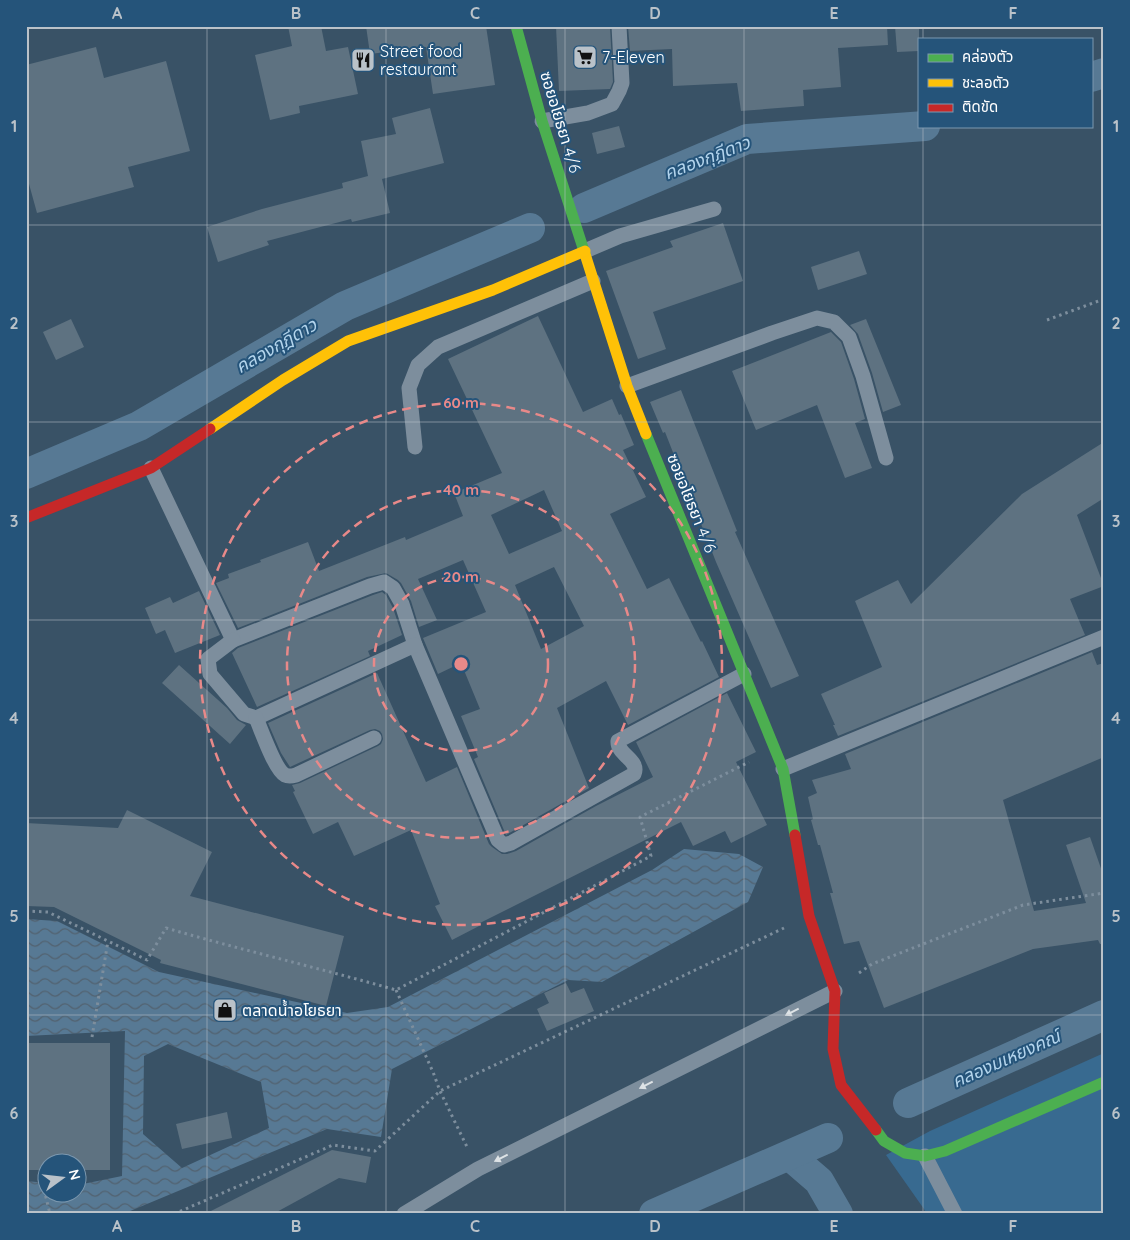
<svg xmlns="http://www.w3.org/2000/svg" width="1130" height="1240" font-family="Quicksand,'Noto Sans Thai',sans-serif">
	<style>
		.grass { fill: #386a90 }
		.water { fill: url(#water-waves); fill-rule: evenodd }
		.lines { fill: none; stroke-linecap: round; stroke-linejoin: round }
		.canal { stroke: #577994; stroke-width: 30 }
		.building { fill: #5e7281; fill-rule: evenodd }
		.path { stroke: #7d8e9d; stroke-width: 3; stroke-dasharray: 2.5 4; stroke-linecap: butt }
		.lane { stroke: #7d8e9d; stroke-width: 15 }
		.fast { stroke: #4caf50; stroke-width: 11 }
		.slow { stroke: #ffc107; stroke-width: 11 }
		.jam { stroke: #c62828; stroke-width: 11 }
		.oneway { fill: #dee3e6 }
		.grid { fill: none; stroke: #bac2c9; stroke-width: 1; stroke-opacity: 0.55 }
		.ring { fill: none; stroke: #e88989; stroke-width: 2.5; stroke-dasharray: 9 6 }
		.labels { text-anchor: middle; stroke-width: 4; stroke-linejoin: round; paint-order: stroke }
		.poi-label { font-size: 16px; fill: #fff; stroke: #25547a; text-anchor: start }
		.street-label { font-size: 16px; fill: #fff; stroke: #25547a }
		.water-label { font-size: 18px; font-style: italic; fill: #b3d4ec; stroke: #25547a }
		.centre { fill: #e88989; stroke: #25547a; stroke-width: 2.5 }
		.ring-label { font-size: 15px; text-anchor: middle; font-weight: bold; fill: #e88989; stroke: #25547a; stroke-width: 4; stroke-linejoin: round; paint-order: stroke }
		.neatline { fill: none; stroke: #bac2c9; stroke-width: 2 }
		.grid-label { font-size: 16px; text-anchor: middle; font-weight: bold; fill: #bac2c9 }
	</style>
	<defs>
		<pattern id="water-waves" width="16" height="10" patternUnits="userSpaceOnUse" patternTransform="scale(1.25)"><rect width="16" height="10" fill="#577994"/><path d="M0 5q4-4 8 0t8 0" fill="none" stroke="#526270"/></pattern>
	</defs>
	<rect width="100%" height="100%" fill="#395266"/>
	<path class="grass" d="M 1104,1053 L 1104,1214 L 926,1214 L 924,1209 L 886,1155 L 930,1131 Z"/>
	<path class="water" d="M 684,849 L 739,854 L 763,867 L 748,902 L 602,982 L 568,980 L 392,1069 L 381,1137 L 327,1129 L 123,1214 L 26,1214 L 26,1181 L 47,1183 L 48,1192 L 78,1192 L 78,1185 L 122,1176 L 125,1031 L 26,1036 L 26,919 L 57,921 L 159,972 L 347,1013 L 388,1007 L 652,870 ZM 168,1044 L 261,1082 L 269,1128 L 182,1168 L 143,1134 L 144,1056 Z"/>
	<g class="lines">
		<g class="canal">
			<path d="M 1091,77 L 1104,73"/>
			<path d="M 584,208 L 747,139 L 925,126"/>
			<path d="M 26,474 L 139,426 L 345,306 L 530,228"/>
			<path d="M 908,1103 L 1104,1015"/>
			<path d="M 790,1156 L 819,1181 L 838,1214"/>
			<path d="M 654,1214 L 828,1138"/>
		</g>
	</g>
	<g class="building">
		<path d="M 288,26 L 321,26 L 326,51 L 348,47 L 358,94 L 299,106 L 300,113 L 270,120 L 255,55 L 292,46 Z"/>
		<path d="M 366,26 L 486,26 L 495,85 L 433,94 L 426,47 L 370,54 Z"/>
		<path d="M 556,26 L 610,26 L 613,82 L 610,89 L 559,91 Z"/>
		<path d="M 628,26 L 887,26 L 888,45 L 838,48 L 841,87 L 803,90 L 804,106 L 741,111 L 737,83 L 673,86 L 672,49 L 630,51 Z"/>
		<path d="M 895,26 L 919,26 L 919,51 L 897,52 Z"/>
		<path d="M 96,47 L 104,78 L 166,61 L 190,151 L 128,167 L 134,187 L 37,213 L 26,173 L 26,65 Z"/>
		<path d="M 430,108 L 444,163 L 382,179 L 390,213 L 352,222 L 351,219 L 267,241 L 269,245 L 218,262 L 207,227 L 262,209 L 343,188 L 342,183 L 368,176 L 361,141 L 396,134 L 392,118 Z"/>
		<path d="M 619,126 L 625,147 L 597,154 L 592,133 Z"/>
		<path d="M 723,223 L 743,281 L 653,312 L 666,349 L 638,359 L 606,271 L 673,247 L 670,241 Z"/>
		<path d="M 859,251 L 867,274 L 818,290 L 811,267 Z"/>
		<path d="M 538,316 L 583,412 L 612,399 L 619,415 L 621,414 L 634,445 L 623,450 L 646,497 L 610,514 L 647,589 L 669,578 L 701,642 L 702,641 L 719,677 L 628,725 L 606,681 L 557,708 L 589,788 L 506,835 L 474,759 L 478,757 L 461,716 L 480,709 L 461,663 L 438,674 L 423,638 L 486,612 L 463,560 L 418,579 L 437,620 L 419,627 L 411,601 L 401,583 L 398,580 L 386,573 L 367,577 L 238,628 L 216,583 L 229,578 L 228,574 L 261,562 L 260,560 L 308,542 L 319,571 L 405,537 L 406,540 L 463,516 L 454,493 L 502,473 L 448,359 ZM 544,490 L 562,531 L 509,554 L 491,515 ZM 554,567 L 584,626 L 541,649 L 515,585 Z"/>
		<path d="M 71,319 L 84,347 L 56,360 L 43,332 Z"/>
		<path d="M 866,319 L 901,405 L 883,412 L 872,373 L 858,334 L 850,325 Z"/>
		<path d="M 831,332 L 841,342 L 854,379 L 865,419 L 855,423 L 872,468 L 845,478 L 817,405 L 756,430 L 732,371 Z"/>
		<path d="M 681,390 L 737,531 L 735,532 L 799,676 L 771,688 L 716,562 L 665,432 L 663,433 L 650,402 Z"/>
		<path d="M 1104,442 L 1104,498 L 1077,515 L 1104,586 L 1070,599 L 1085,635 L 838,736 L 833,725 L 835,725 L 821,694 L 882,667 L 855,601 L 898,580 L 911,604 L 1022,494 Z"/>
		<path d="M 199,591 L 220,635 L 175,653 L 165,630 L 156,634 L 145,608 L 170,597 L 173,603 Z"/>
		<path d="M 382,592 L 386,595 L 393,608 L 402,635 L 368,651 L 370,656 L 257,707 L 232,653 L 238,648 L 373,595 Z"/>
		<path d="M 1092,652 L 1097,665 L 1104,663 L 1104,757 L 1003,800 L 1034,911 L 1086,903 L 1066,845 L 1090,837 L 1104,877 L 1104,944 L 1100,944 L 1098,940 L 1033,949 L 884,1008 L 859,941 L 844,944 L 830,893 L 833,893 L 820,845 L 818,845 L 811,820 L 813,819 L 808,797 L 817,793 L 812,780 L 851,769 L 845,754 Z"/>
		<path d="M 179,665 L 227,708 L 237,720 L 246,725 L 230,744 L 162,683 Z"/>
		<path d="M 377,673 L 426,782 L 457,767 L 489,844 L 492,847 L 502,854 L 507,854 L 516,851 L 596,806 L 653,777 L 636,742 L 727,693 L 756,752 L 736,762 L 767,825 L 731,843 L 725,831 L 693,846 L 681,822 L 480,923 L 481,925 L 452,940 L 435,906 L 440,904 L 411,830 L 354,856 L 338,822 L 313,834 L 293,792 L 295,791 L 292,785 L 300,783 L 378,746 L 381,744 L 383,739 L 382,734 L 380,731 L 375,729 L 370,730 L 290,767 L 281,753 L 268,723 Z"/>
		<path d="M 127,810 L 212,852 L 190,896 L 344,936 L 326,1006 L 160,963 L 161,960 L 54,907 L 26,906 L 26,823 L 118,828 Z"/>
		<path d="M 566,983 L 571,993 L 584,988 L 594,1011 L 547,1031 L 537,1009 L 549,1003 L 544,993 Z"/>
		<path d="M 26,1043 L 110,1043 L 110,1170 L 78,1170 L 78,1162 L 48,1162 L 48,1170 L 26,1170 Z"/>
		<path d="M 227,1112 L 232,1138 L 182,1149 L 176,1124 Z"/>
		<path d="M 332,1150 L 371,1157 L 366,1183 L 339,1178 L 273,1214 L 205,1214 Z"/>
	</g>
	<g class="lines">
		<g class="path">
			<path d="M 1047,320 L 1104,299"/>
			<path d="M 26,911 L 48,912 L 147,960 L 166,928 C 242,950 319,968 396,990 L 651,856 L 640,817 L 749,762"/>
			<path d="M 859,973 L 872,964 L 1023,905 L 1104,893"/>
			<path d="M 396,990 L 433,1072 L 440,1091 L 468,1149"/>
			<path d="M 92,1037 L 108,941"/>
			<path d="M 41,1177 L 50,1214"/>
			<path d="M 174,1214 L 333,1145 L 375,1151 L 440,1091 L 784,928"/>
		</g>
		<g class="lane">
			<path d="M 542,121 L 588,113 L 612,104 L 619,91 L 622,83 L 619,26"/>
			<path d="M 585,251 L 620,236 L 714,209"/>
			<path d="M 627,386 L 772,333 L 817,318 L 834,322 L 849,337 L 863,376 L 886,458"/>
			<path d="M 415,447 L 409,388 L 418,365 L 438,347 L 593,281"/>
			<path d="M 151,468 L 233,640 L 370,586 L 384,582 L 393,588 L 402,604 L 415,645 L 498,840 L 504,845 L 511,843 L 634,774 C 640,760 617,755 618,741 L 744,674"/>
			<path d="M 233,640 L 208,659 L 210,674 L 244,714 L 256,718 L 415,645"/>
			<path d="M 256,718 C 261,729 275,770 285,775 C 289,777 292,776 296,775 L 374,738"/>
			<path d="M 783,769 L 1104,637"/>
			<path d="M 925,1156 L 955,1214"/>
			<path d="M 404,1214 L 478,1169 L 835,991"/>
		</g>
		<g class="fast">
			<path d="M 516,26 L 542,121 L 585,254"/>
			<path d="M 646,434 L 783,769 L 795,835"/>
			<path d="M 876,1130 L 884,1141 L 905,1153 L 925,1156 L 945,1151 L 1104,1082"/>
		</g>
		<g class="slow">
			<path d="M 585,254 L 627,386 L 646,434"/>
			<path d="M 210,429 L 283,380 L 348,341 L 493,290 L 585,251"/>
		</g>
		<g class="jam">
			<path d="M 26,518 L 151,468 L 210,429"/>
			<path d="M 795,835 L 809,916 L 835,991 L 833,1049 L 841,1085 L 876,1130"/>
		</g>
	</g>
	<defs><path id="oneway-solid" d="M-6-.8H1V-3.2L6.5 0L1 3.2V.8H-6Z" transform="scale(1.25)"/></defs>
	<g class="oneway">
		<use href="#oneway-solid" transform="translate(792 1012) rotate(153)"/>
		<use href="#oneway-solid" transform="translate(646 1085) rotate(153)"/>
		<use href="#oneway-solid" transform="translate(501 1158) rotate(153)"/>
	</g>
	<path class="grid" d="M 207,26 L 207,1214M 386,26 L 386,1214M 565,26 L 565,1214M 744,26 L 744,1214M 923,26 L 923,39M 923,126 L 923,1214M 26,225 L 1104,225M 26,422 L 1104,422M 26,620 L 1104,620M 26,818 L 1104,818M 26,1015 L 1104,1015"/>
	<g class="ring">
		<circle cx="461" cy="664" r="87"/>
		<circle cx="461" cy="664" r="174"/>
		<circle cx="461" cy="664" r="261"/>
	</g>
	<defs>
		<g id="supermarket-square" transform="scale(1.25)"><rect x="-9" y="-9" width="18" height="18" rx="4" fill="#bac2c9" stroke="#25547a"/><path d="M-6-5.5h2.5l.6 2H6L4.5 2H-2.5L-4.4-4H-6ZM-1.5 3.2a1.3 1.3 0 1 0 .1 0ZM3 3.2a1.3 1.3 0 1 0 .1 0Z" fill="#111"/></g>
		<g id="restaurant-square" transform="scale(1.25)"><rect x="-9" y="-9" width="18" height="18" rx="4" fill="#bac2c9" stroke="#25547a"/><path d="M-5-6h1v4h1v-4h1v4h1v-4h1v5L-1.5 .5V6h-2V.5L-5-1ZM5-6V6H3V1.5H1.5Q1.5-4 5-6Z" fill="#111"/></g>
		<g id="shop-square" transform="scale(1.25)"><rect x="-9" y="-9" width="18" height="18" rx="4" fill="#bac2c9" stroke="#25547a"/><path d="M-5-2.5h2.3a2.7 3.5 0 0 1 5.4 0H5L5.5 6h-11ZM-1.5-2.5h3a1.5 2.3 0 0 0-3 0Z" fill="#111"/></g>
	</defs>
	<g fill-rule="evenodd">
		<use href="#supermarket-square" x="585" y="57"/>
		<use href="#restaurant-square" x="363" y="60"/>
		<use href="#shop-square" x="225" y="1010"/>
	</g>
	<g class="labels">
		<g class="poi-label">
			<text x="380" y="57">Street food<tspan x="380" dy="18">restaurant</tspan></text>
			<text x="602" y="63">7-Eleven</text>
			<text x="242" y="1016">ตลาดน้ำอโยธยา</text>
		</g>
		<g class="street-label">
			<text transform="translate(561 122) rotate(73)" y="6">ซอยอโยธยา 4/6</text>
			<text transform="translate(692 503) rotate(68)" y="6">ซอยอโยธยา 4/6</text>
		</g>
		<g class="water-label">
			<text transform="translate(707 158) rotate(-21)" y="6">คลองกุฎีดาว</text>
			<text transform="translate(276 346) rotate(-30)" y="6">คลองกุฎีดาว</text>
			<text transform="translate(1006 1059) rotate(-24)" y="6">คลองมเหยงคณ์</text>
		</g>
	</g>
	<circle cx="461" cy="664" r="8" class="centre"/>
	<g class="ring-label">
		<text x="461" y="408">60 m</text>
		<text x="461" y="495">40 m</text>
		<text x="461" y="582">20 m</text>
	</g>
	<rect width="1130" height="1240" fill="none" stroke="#25547a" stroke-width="55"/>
	<rect x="918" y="38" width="175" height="90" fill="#25547a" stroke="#7c98af"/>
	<rect x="928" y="54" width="25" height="8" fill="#4caf50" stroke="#7c98af"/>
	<text x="962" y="62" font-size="15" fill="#ffffff">คล่องตัว</text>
	<rect x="928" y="79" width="25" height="8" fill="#ffc107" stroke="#7c98af"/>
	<text x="962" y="88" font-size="15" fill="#ffffff">ชะลอตัว</text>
	<rect x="928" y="104" width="25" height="8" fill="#c62828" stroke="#7c98af"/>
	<text x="962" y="112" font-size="15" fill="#ffffff">ติดขัด</text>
	<g transform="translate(62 1178) rotate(75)"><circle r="24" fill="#25547a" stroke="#7c98af"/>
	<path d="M0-4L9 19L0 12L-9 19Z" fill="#bac2c9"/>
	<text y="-8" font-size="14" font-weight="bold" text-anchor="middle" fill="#ffffff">N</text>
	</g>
	<rect x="28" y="28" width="1074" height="1184" class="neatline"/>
	<g class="grid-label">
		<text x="117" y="19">A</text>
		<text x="296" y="19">B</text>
		<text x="475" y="19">C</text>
		<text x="655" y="19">D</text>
		<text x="834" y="19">E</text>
		<text x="1013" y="19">F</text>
		<text x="14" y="132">1</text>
		<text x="1116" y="132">1</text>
		<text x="14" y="329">2</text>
		<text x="1116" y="329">2</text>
		<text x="14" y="527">3</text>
		<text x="1116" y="527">3</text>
		<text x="14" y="724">4</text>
		<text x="1116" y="724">4</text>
		<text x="14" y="922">5</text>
		<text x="1116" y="922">5</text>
		<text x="14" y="1119">6</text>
		<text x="1116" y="1119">6</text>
		<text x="117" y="1232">A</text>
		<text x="296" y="1232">B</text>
		<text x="475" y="1232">C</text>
		<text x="655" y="1232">D</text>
		<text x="834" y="1232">E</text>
		<text x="1013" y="1232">F</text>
	</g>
</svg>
